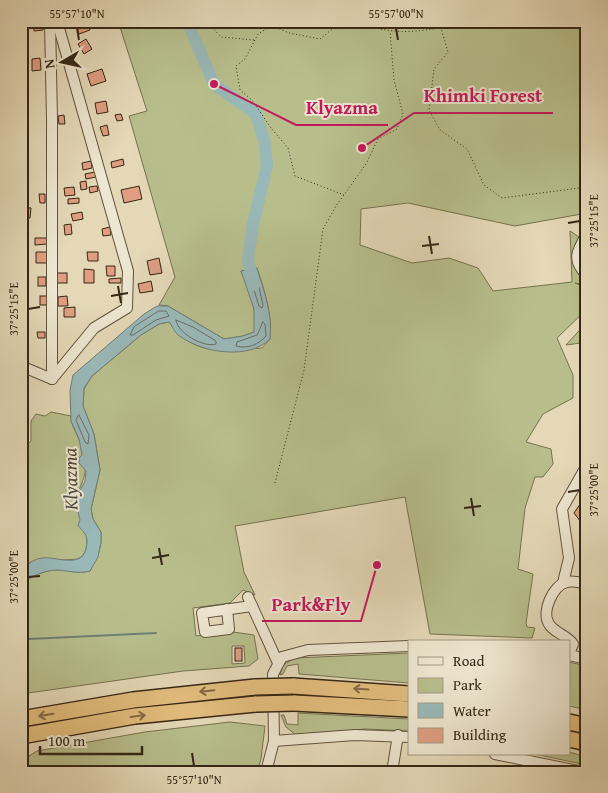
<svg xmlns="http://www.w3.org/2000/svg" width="608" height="793" font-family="'Gentium Book Plus',serif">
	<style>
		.green { fill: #b7be8c; stroke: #767251; fill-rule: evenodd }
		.water { fill: #99b8b8; stroke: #717e77 }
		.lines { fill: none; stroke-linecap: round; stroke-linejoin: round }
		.shore { stroke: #687067; stroke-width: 1 }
		.stream { stroke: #717e77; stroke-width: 2 }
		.river { stroke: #99b8b8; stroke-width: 12 }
		.building { fill: #df9e82; stroke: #362716 }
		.minor-casing { stroke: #62533e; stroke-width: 12 }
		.highway-casing { stroke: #362716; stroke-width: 18 }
		.path { stroke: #362716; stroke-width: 1; stroke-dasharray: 1 2.5; stroke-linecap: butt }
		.minor { stroke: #ede6d0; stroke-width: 10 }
		.highway { stroke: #e2bc7c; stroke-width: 15 }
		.highway-bridge-casing { stroke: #362716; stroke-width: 18; stroke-linecap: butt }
		.highway-bridge { stroke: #e2bc7c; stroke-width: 15 }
		.oneway { stroke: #836a44 }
		.ticks { fill: none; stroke: #362716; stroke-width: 2 }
		.labels { text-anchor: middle; stroke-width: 4; stroke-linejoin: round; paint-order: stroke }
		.water-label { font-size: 19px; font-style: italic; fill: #4f4b3e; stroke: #ede6d0 }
		.leader { fill: none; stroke: #c2185b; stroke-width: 2 }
		.callout-dot { fill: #c2185b; stroke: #ede6d0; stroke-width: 2 }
		.callout-label { font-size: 19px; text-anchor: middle; font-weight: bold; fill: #c2185b; stroke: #ede6d0; stroke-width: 4; stroke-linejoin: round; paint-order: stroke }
		.neatline { fill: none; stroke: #362716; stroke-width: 2 }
		.ticks-label { font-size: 12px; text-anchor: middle; fill: #362716 }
	</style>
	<rect width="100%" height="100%" fill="#e4d8b7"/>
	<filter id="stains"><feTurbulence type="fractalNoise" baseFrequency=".004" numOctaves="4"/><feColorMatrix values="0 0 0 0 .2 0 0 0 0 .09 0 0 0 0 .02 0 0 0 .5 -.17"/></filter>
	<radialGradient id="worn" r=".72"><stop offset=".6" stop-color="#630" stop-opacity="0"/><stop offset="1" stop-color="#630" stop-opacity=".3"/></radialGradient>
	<g class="green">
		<path d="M 118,21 L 587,21 L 587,213 L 515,226 L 408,203 L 361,209 L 360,245 L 412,263 L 449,258 L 478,268 L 493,291 L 572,282 L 570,231 L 579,237 C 571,252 569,271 587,279 L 587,285 L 575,283 L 582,286 L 587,309 L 557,338 L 573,375 L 573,398 L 543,414 L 526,442 L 551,449 L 553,464 L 543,477 L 535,477 L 525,508 L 518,569 L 533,574 L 526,623 L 527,627 L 535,628 L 532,638 L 430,634 L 405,497 L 235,526 L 244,572 L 255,595 L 243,590 L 230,603 L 193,608 L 196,636 L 233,632 L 254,635 L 258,659 L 249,666 L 183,671 L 21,694 L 21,584 C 33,576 43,570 58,570 C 70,570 78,574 90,571 L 99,552 L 101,542 L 101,532 L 93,519 L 91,509 L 100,470 L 94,434 L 83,406 L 84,389 L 92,376 L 141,335 L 159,324 L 169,322 C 195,358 223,350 262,348 L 270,339 C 272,314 265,292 257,268 L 241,271 C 250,290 258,311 254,332 L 243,336 L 224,339 L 168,306 L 159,305 L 175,277 L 129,116 L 147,111 ZM 232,646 L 244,646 L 245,663 L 232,664 Z"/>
		<path d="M 587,322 L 587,337 L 581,343 L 566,345 Z"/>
		<path d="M 51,412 L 71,416 C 71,426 77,433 80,442 C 89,470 86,474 75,500 C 80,516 97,549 78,559 L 31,562 L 21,569 L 21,451 L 31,441 L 31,421 L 36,414 L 45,416 Z"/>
		<path d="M 409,653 L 409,683 L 299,674 L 298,664 L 287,666 L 283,674 L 280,675 L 283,665 L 295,658 Z"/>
		<path d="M 569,662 L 587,666 L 587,710 L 569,706 Z"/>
		<path d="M 298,713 L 409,719 L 409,731 L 365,729 L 296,735 L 286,727 L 281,715 L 284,715 L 287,724 L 298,725 Z"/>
		<path d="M 230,722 L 265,726 L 261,759 L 257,772 L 21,772 L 21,761 L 37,751 L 145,732 Z"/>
		<path d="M 569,752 L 587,757 L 587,765 L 534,754 L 569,754 Z"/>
	</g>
	<path class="water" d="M 257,268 C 264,292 273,314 270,339 C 249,360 204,353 181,337 C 175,334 173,327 169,322 L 159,324 L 141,335 L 92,376 L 84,388 L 83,406 L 94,434 L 100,470 L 91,509 L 93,519 L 101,532 L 101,542 L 98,557 L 90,571 C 78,574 70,571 58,570 C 44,570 32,576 21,584 L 21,569 C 28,564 34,559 42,558 C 56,556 81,569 86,549 C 87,544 88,539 85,534 C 83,530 80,529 78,525 L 80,520 L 75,500 L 85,481 L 86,471 L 79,463 L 79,458 L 82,455 L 79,439 L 71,421 L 70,390 L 73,375 L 144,314 L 157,306 L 168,306 L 224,339 L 243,336 L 254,332 L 254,309 L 241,271 Z"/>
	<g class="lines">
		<g class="shore">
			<path d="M 252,274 L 258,283 L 263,305 L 262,308 L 259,306 L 250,277 Z"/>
			<path d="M 159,311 L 166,311 L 169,316 L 156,320 L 133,335 L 130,335 L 134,327 Z"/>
			<path d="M 176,320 L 193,327 L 216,341 L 216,344 C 204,348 177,333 176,320 Z"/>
			<path d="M 263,322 L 265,324 L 266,336 C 258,345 248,349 236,346 L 237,342 L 257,335 Z"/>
			<path d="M 79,415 L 89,435 L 88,444 L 85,442 L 76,420 Z"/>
		</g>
		<path class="stream" d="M 21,638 L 29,639 L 156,633"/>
		<path class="river" d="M 187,21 L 214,84 L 256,114 L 265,143 L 267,166 L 253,224 L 248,260 L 254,285"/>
	</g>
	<g class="building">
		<path d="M 33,21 L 43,21 L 43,30 L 34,31 Z"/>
		<path d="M 87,21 L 90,30 L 79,34 L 76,24 Z"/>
		<path d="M 86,39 L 92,49 L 84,54 L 78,44 Z"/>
		<path d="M 40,58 L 41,70 L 32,71 L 32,59 Z"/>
		<path d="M 102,69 L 106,81 L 91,86 L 87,74 Z"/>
		<path d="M 106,101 L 108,112 L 97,114 L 95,103 Z"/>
		<path d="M 121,114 L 123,120 L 117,121 L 115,115 Z"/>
		<path d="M 64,115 L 65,124 L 59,124 L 58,116 Z"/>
		<path d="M 107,125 L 109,135 L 103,136 L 100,127 Z"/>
		<path d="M 123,159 L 124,165 L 112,168 L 111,162 Z"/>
		<path d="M 91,161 L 92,168 L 83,170 L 82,163 Z"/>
		<path d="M 95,172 L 96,177 L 86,179 L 85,174 Z"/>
		<path d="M 86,181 L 87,189 L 81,190 L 80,182 Z"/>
		<path d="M 97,186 L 98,191 L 90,193 L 89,187 Z"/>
		<path d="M 139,186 L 142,199 L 124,203 L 121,190 Z"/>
		<path d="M 74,187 L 75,195 L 65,196 L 64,188 Z"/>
		<path d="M 39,194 L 45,194 L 45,203 L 40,203 Z"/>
		<path d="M 79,198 L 79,203 L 68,204 L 68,199 Z"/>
		<path d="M 22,207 L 31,208 L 30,218 L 22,217 Z"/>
		<path d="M 82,212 L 83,219 L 73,221 L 71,214 Z"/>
		<path d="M 71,224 L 72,234 L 65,235 L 64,225 Z"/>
		<path d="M 110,227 L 111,235 L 103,236 L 102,229 Z"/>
		<path d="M 35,238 L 47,238 L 47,244 L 35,245 Z"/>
		<path d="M 36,252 L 47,252 L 48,263 L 36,263 Z"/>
		<path d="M 87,252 L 98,252 L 98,261 L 88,261 Z"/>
		<path d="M 159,258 L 162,273 L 150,275 L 147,261 Z"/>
		<path d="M 106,266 L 115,266 L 115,276 L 107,276 Z"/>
		<path d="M 84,269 L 94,270 L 94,283 L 84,283 Z"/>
		<rect x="57" y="273" width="10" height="10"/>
		<rect x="38" y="277" width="8" height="9"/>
		<path d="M 121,278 L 121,283 L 109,283 L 109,279 Z"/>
		<path d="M 151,281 L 153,291 L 140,293 L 138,284 Z"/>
		<rect x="40" y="296" width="7" height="9"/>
		<path d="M 67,296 L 68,306 L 58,306 L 58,297 Z"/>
		<path d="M 75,307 L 75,317 L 64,317 L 64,308 Z"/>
		<path d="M 37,332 L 45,332 L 45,338 L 38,338 Z"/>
		<path d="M 587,494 L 587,530 L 574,513 Z"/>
		<rect x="235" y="648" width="7" height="13"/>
	</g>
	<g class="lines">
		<g class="minor-casing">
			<g id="minor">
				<path d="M 50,21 L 52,120 L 52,379"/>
				<path d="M 587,234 C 577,251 571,260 587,275"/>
				<path d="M 587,345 L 587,353"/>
				<path d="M 21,366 L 52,379"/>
				<path d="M 52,379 L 94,328 L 127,308 L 128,271 L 57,21"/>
				<path d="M 563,583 L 569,558 L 562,509 L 587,465"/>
				<path d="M 248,597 L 278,663"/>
				<path d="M 227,609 L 229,629 L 205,632 L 202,613 L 252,606"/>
				<path d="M 569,654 L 573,644 C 567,635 554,633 549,624 C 541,612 553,585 567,582 C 573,580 581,583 587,584"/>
				<path d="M 569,655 L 587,659"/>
				<path d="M 274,741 L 355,735 L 409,737"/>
				<path d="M 495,754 L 583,772"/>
				<path d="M 266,772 L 274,741 L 273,674 L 282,657 L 308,650 L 409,646"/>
				<path d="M 392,772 L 398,735"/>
			</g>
		</g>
		<g class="highway-casing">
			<g id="highway">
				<path d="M 293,686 L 409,694"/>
				<path d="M 294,703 L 409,709"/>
				<path d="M 21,719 L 133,700 L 255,687"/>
				<path d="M 569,722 L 587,726"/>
				<path d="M 21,736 L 135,716 L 256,704"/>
				<path d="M 569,739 L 587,743"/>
			</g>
		</g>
		<g class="path">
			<path d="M 211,21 L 210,25 L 221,37 L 254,40"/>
			<path d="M 279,21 L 258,34 L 245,59 L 236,66 L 240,90 L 252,100 L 271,128 L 288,148 L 295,176 L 344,195"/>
			<path d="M 354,21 C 388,34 406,33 441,28 L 448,52 L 434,69 L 429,110 L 440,130 L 467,149 L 484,185 L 502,198 L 587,187"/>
			<path d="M 273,26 L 289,33 L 320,39 L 342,21"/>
			<path d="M 275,483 L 304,370 L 323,229 L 336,206 L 366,164 L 378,139 L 397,129 L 403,114 L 394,80 L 390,31"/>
		</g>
		<use href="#minor" class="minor"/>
		<use href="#highway" class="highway"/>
		<g class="highway-bridge-casing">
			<g id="highway-bridge">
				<path d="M 255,687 L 293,686"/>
				<path d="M 256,704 L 294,703"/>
			</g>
		</g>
		<use href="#highway-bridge" class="highway-bridge"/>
	</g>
	<defs><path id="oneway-shaft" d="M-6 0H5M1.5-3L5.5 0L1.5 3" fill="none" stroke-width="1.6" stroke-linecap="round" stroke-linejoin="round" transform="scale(1.25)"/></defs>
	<g class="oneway">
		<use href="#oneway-shaft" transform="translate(361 689) rotate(-176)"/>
		<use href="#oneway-shaft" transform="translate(207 691) rotate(174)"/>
		<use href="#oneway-shaft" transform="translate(46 715) rotate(170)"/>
		<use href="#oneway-shaft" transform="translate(138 716) rotate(-8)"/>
	</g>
	<path class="ticks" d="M 77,28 L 79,40M 396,28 L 398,40M 568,223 L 580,221M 429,236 L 432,254M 422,246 L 439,244M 118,286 L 121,303M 111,296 L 128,293M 28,309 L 40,307M 568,492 L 580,490M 471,498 L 474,516M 464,508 L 481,506M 159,548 L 162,565M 152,558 L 169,555M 28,577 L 40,576M 192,753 L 194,766"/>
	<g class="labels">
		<g class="water-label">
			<text transform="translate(70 479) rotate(-91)" y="7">Klyazma</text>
		</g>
	</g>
	<path class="leader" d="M362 148L414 113H553M214 84L296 125H388M377 565L361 621H262"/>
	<g class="callout-dot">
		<circle cx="362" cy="148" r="5"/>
		<circle cx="214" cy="84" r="5"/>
		<circle cx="377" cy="565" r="5"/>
	</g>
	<g class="callout-label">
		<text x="483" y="102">Khimki Forest</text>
		<text x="342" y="114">Klyazma</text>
		<text x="311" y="611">Park&amp;Fly</text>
	</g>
	<rect width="608" height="793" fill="none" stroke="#e4d8b7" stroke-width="55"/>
	<rect x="408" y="640" width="162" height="115" fill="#ede6d0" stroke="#a49a86"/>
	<rect x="418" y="657" width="25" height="8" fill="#ede6d0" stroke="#a49a86"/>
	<text x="453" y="666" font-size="15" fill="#362716">Road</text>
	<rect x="418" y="678" width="25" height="15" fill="#b7be8c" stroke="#a49a86"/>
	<text x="453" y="690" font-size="15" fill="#362716">Park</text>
	<rect x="418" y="703" width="25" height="15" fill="#99b8b8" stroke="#a49a86"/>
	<text x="453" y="716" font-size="15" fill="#362716">Water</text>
	<rect x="418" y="728" width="25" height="15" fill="#df9e82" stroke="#a49a86"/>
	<text x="453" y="740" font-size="15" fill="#362716">Building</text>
	<g transform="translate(62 62) rotate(261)" stroke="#ede6d0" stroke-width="4" paint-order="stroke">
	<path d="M0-4L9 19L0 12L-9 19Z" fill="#362716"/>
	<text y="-8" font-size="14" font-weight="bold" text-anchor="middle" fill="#362716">N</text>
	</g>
	<path d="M40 746v8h102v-8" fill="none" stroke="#362716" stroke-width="2.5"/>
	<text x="48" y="746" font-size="15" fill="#362716" stroke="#ede6d0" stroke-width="4" paint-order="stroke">100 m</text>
	<rect x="28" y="28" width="552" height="738" class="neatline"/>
	<g class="ticks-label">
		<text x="77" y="18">55°57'10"N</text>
		<text x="396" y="18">55°57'00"N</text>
		<text transform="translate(594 221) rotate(-90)" y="4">37°25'15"E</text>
		<text transform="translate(14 309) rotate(-90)" y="4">37°25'15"E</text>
		<text transform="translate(594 490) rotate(-90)" y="4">37°25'00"E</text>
		<text transform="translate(14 577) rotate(-90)" y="4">37°25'00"E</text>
		<text x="194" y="784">55°57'10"N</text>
	</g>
	<rect width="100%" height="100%" filter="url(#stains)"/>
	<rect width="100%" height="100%" fill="url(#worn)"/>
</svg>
